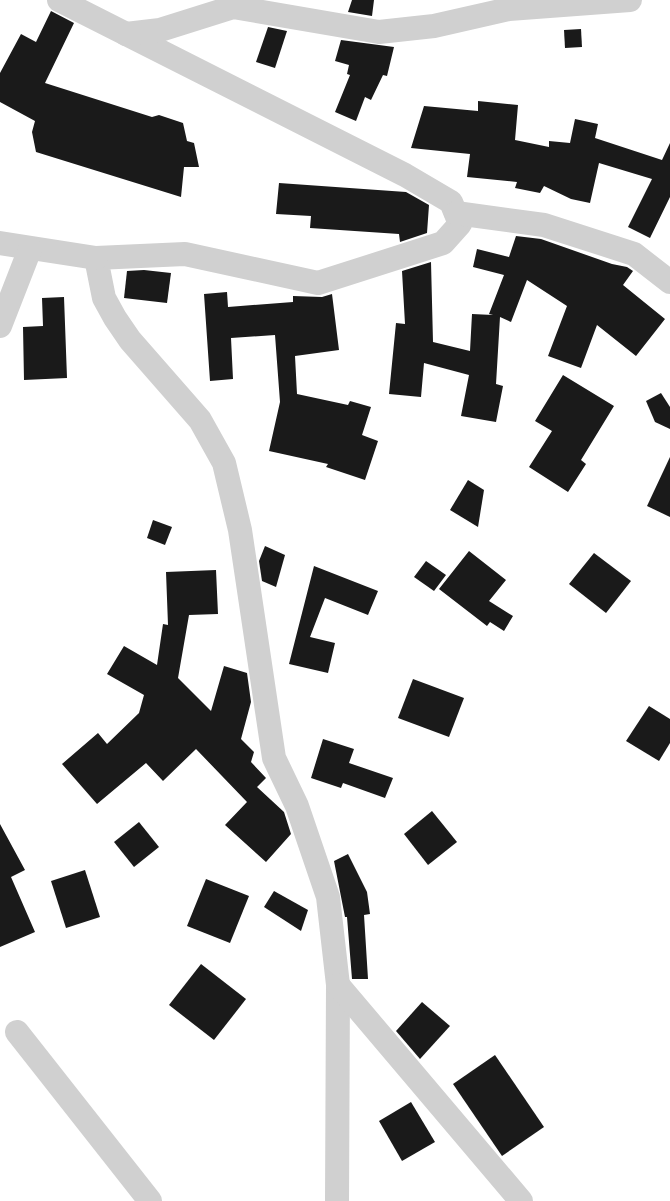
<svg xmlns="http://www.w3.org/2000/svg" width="670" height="1201" font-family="'Titillium Web',sans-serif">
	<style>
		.building { fill: #1a1a1a }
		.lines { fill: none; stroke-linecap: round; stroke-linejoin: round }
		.minor { stroke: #d0d0d0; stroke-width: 24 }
	</style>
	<rect width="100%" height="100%" fill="#fff"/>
	<g class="building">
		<path d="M 352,0 L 374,0 L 372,16 L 348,12 Z"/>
		<path d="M 51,11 L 74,23 L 45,83 L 152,117 L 159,115 L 183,123 L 187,141 L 194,143 L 199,167 L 184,167 L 181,197 L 36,152 L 32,132 L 35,121 L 0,102 L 0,73 L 21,34 L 36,42 Z"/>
		<path d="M 268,27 L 287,31 L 275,68 L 256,62 Z"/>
		<path d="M 581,29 L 582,47 L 565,48 L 564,30 Z"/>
		<path d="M 341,40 L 394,47 L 387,76 L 383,75 L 371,100 L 365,97 L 356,121 L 335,112 L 350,75 L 347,74 L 349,65 L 335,61 Z"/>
		<path d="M 478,101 L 518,105 L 515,140 L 549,147 L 549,141 L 570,143 L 575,119 L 598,124 L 595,138 L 662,160 L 670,143 L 670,197 L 650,238 L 628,227 L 652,179 L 599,163 L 590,203 L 571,199 L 544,186 L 540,193 L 515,188 L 517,182 L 467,177 L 470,154 L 411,148 L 424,106 L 478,111 Z"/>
		<path d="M 279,183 L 406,192 L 429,205 L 427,233 L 400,242 L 399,234 L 310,228 L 311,216 L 276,214 Z"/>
		<path d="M 516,236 L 541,239 L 612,264 L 627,267 L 633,271 L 623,285 L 665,319 L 636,356 L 597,325 L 581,368 L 548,356 L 567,306 L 527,280 L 511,322 L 500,317 L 496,384 L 503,386 L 496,422 L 461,416 L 469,375 L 424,363 L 421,397 L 389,394 L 396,323 L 405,324 L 402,271 L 431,262 L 433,342 L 470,351 L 472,314 L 493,315 L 489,314 L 504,275 L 473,267 L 477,249 L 509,257 Z"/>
		<path d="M 144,270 L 171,273 L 167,303 L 124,298 L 127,271 Z"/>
		<path d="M 227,292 L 228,307 L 293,302 L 293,296 L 322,297 L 332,294 L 339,350 L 295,356 L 297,394 L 348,405 L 350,401 L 371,407 L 362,435 L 378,441 L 365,480 L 326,467 L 328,464 L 269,451 L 280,402 L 275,335 L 231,338 L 233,379 L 210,381 L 204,294 Z"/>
		<path d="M 64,297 L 67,378 L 24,380 L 23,327 L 43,326 L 42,298 Z"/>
		<path d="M 563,375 L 614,406 L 581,460 L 586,464 L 568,492 L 529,467 L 552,431 L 535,421 Z"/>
		<path d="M 661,393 L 670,407 L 670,429 L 655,422 L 646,401 Z"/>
		<path d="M 670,457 L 670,517 L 647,506 Z"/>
		<path d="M 468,480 L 484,490 L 478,527 L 450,510 Z"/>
		<path d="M 153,520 L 172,527 L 165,545 L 147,538 Z"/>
		<path d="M 265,546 L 285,555 L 276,587 L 262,581 L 259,561 Z"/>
		<path d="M 469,551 L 506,580 L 489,601 L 513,616 L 504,631 L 490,622 L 487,626 L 439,589 Z"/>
		<path d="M 594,553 L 631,581 L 606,613 L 569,584 Z"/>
		<path d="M 426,561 L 446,575 L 434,591 L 414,577 Z"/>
		<path d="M 314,566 L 378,591 L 368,615 L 325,598 L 310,637 L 335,643 L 328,673 L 289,664 Z"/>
		<path d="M 216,570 L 218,614 L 189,615 L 178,678 L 211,711 L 224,666 L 247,673 L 251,702 L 241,739 L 254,752 L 251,762 L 266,778 L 257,787 L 284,812 L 291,834 L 266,862 L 225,825 L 247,802 L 196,749 L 163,781 L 146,763 L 97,804 L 62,764 L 98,733 L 107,744 L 139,713 L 144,695 L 107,674 L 124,646 L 157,665 L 163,624 L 168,625 L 166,572 Z"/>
		<path d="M 413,679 L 464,698 L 449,737 L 398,718 Z"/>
		<path d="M 649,706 L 670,719 L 670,743 L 659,761 L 626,741 Z"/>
		<path d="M 323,739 L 354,749 L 349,763 L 393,778 L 385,798 L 343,783 L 341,788 L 311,778 Z"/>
		<path d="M 432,811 L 457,842 L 428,865 L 404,834 Z"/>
		<path d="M 139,822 L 159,847 L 134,867 L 114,842 Z"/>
		<path d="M 0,824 L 25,870 L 11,877 L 35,932 L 0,947 Z"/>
		<path d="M 348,854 L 367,892 L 370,914 L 364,915 L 368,979 L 352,979 L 347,917 L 345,917 L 334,861 Z"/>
		<path d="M 85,870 L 100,917 L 66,928 L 51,881 Z"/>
		<path d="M 206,879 L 249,896 L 230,943 L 187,926 Z"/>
		<path d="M 274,891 L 308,910 L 301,931 L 264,907 Z"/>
		<path d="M 201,964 L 246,999 L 214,1040 L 169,1005 Z"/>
		<path d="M 422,1002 L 450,1026 L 420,1059 L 396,1031 Z"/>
		<path d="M 495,1055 L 544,1127 L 502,1156 L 453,1084 Z"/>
		<path d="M 411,1102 L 435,1142 L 402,1161 L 379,1121 Z"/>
	</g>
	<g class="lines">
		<g class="minor">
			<path d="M 59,0 L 405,175 L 451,202 L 460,224 L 443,243 L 318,283 L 185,254 L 96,258 L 104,298 L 115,318 L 130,340 L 200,420 L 224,463 L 240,530 L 274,758 L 297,806 L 328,897 L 338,985 L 337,1201"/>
			<path d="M 126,34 L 160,30 L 233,7 L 379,32 L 434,26 L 509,9 L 630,0"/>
			<path d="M 456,213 L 544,225 L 634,254 L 670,282"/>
			<path d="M 0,243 L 96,258"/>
			<path d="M 0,326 L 30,249"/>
			<path d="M 338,985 L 521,1201"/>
			<path d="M 17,1032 L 150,1201"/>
		</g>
	</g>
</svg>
